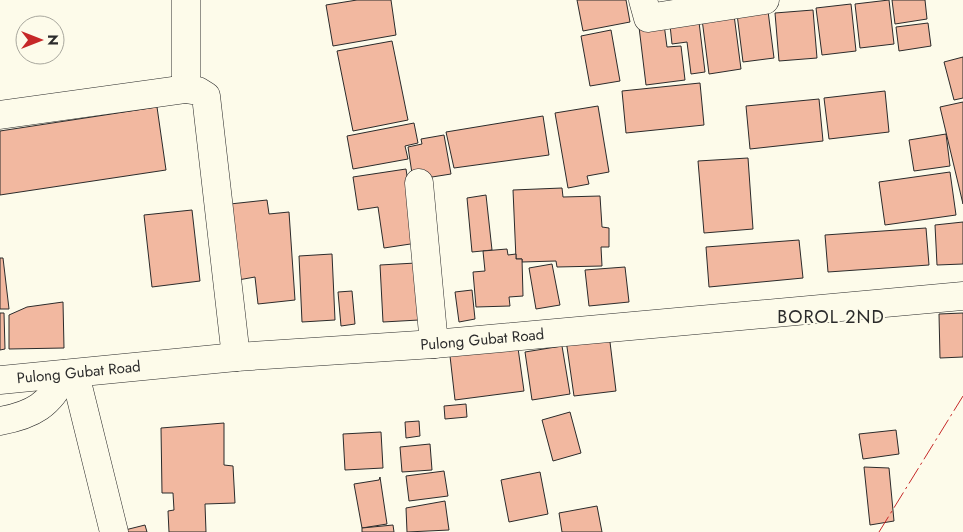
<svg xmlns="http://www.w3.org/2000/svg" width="963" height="532" font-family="Jost,sans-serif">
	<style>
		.building { fill: #f2b8a0; stroke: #2b2b2b }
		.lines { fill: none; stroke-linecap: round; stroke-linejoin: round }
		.minor-casing { stroke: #2b2b2b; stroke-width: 29 }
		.major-casing { stroke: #2b2b2b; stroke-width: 29 }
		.minor { stroke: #fdfbea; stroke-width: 28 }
		.major { stroke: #fdfbea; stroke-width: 28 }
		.power { stroke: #c62828; stroke-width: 1; stroke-dasharray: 18 4 2.5 4; stroke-linecap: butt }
		.labels { text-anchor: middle; stroke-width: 4; stroke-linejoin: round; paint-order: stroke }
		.street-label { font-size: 15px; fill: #2b2b2b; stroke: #fdfbea }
		.quarter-label { font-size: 18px; letter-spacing: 1px; fill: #2b2b2b; stroke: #fdfbea }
	</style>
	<rect width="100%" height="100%" fill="#fdfbea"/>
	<g class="building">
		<path d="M 357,0 L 391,0 L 396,35 L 333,46 L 326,5 Z"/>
		<path d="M 577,0 L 626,0 L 630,22 L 583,31 Z"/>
		<path d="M 889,0 L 894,44 L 860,48 L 855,4 Z"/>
		<path d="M 892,0 L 925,0 L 927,19 L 895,24 Z"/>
		<path d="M 851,4 L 856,51 L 822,55 L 816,8 Z"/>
		<path d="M 813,10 L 817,58 L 779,61 L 775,13 Z"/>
		<path d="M 768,11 L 774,58 L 743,62 L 737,14 Z"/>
		<path d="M 734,15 L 741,69 L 709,74 L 702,19 Z"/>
		<path d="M 699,22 L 705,72 L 691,74 L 687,42 L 672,44 L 670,25 Z"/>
		<path d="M 928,23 L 931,46 L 899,51 L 896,27 Z"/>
		<path d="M 664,24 L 667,47 L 681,46 L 685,80 L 646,85 L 639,27 Z"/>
		<path d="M 611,30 L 620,81 L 590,86 L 581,36 Z"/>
		<path d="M 392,41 L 408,120 L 353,131 L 337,51 Z"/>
		<path d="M 963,57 L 963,98 L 954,100 L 944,62 Z"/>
		<path d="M 700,83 L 704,125 L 626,133 L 622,91 Z"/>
		<path d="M 885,91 L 889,132 L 829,139 L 824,98 Z"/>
		<path d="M 819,99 L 823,141 L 750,149 L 746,106 Z"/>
		<path d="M 963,102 L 963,204 L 940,107 Z"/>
		<path d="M 598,106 L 609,172 L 587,176 L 589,184 L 568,188 L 555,113 Z"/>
		<path d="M 157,107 L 166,170 L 0,195 L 0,131 Z"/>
		<path d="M 543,116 L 549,155 L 454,168 L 446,132 Z"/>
		<path d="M 414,123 L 418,143 L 405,146 L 408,159 L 353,169 L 347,136 Z"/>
		<path d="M 946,134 L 950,166 L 914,171 L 909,140 Z"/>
		<path d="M 444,135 L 451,174 L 413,180 L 408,147 L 422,144 L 421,139 Z"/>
		<path d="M 748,158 L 753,229 L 704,233 L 698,161 Z"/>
		<path d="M 406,169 L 417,243 L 384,248 L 378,207 L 358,210 L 353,177 Z"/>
		<path d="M 950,172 L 956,215 L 885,225 L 879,182 Z"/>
		<path d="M 562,188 L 563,197 L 600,196 L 602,227 L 609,228 L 609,247 L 601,247 L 602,266 L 557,267 L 556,261 L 522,262 L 522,259 L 516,259 L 513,190 Z"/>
		<path d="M 486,195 L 492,250 L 472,252 L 467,198 Z"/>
		<path d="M 267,200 L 269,214 L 289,212 L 295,300 L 258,304 L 255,277 L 238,280 L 230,204 Z"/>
		<path d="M 192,210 L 200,281 L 152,287 L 144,215 Z"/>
		<path d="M 963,222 L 963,264 L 937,265 L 935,225 Z"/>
		<path d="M 926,228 L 929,265 L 828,272 L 825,235 Z"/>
		<path d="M 799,240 L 803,278 L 709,287 L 706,247 Z"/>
		<path d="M 507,249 L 508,255 L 516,254 L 516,259 L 522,259 L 523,296 L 509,297 L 510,306 L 476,307 L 473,272 L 485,271 L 483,251 Z"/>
		<path d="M 332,254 L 335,320 L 302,322 L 299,256 Z"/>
		<path d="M 0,258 L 3,258 L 9,309 L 0,309 Z"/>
		<path d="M 416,263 L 419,320 L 383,322 L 380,265 Z"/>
		<path d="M 552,264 L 560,305 L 536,309 L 529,268 Z"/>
		<path d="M 625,267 L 629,302 L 589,306 L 585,270 Z"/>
		<path d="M 472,290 L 475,319 L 459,322 L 455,292 Z"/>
		<path d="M 352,291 L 355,324 L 341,326 L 338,292 Z"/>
		<path d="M 63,302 L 64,348 L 9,349 L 9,315 L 27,307 Z"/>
		<path d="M 0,313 L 4,313 L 5,349 L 0,350 Z"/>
		<path d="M 963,313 L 963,357 L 940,358 L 939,314 Z"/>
		<path d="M 609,334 L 616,391 L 574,396 L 566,340 Z"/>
		<path d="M 562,346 L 570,394 L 532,400 L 525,352 Z"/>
		<path d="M 518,348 L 524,391 L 455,400 L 450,356 Z"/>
		<path d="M 466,404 L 467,417 L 445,419 L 444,406 Z"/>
		<path d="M 570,412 L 581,453 L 553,461 L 542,420 Z"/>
		<path d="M 419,421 L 420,436 L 406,438 L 405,422 Z"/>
		<path d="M 224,423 L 224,465 L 233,466 L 235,503 L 205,504 L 206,532 L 169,532 L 168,511 L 174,510 L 173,493 L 162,493 L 161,428 Z"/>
		<path d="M 896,430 L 899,454 L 863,459 L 859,434 Z"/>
		<path d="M 381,432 L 383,468 L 345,470 L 343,434 Z"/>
		<path d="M 430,444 L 432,470 L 402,472 L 400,447 Z"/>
		<path d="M 864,467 L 889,468 L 894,521 L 870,525 Z"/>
		<path d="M 444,471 L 448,496 L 409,501 L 406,476 Z"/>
		<path d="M 540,472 L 548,514 L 509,522 L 501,480 Z"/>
		<path d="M 380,477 L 387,524 L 362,528 L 354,484 L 379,480 Z"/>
		<path d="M 445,501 L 449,530 L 407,532 L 406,508 Z"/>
		<path d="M 597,506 L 602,532 L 562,532 L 559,513 Z"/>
		<path d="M 145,525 L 147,532 L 125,532 L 125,530 Z"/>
		<path d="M 393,525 L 394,532 L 362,532 L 362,528 Z"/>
	</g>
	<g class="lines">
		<g class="minor-casing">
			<g id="minor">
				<path d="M 186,0 L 186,89"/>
				<path d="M 643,0 L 648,18 L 765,0"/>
				<path d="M 0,115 L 186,89 L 198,91 L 206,96 L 236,357"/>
				<path d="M 419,183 L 434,344"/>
				<path d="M 75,374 L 114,532"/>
				<path d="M 0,421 C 33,415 50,405 65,374"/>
			</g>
		</g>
		<g class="major-casing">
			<g id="major">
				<path id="s1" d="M 0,380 L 236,357 L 434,344 L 963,296"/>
			</g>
		</g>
		<use href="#minor" class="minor"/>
		<use href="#major" class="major"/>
		<path class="power" d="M 879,532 L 963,396"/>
	</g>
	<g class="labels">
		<g class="street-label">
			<text dy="5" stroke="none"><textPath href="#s1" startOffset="484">Pulong Gubat Road</textPath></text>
			<text dy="5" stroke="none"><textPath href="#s1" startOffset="79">Pulong Gubat Road</textPath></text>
		</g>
		<g class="quarter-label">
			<text x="831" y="323">BOROL 2ND</text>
		</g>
	</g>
	<g transform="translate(40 40) rotate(90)"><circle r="24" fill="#fdfbea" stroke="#a9a89e"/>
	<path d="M0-4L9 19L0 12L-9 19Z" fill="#c62828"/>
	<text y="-8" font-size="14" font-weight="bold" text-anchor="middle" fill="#2b2b2b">N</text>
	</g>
</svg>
